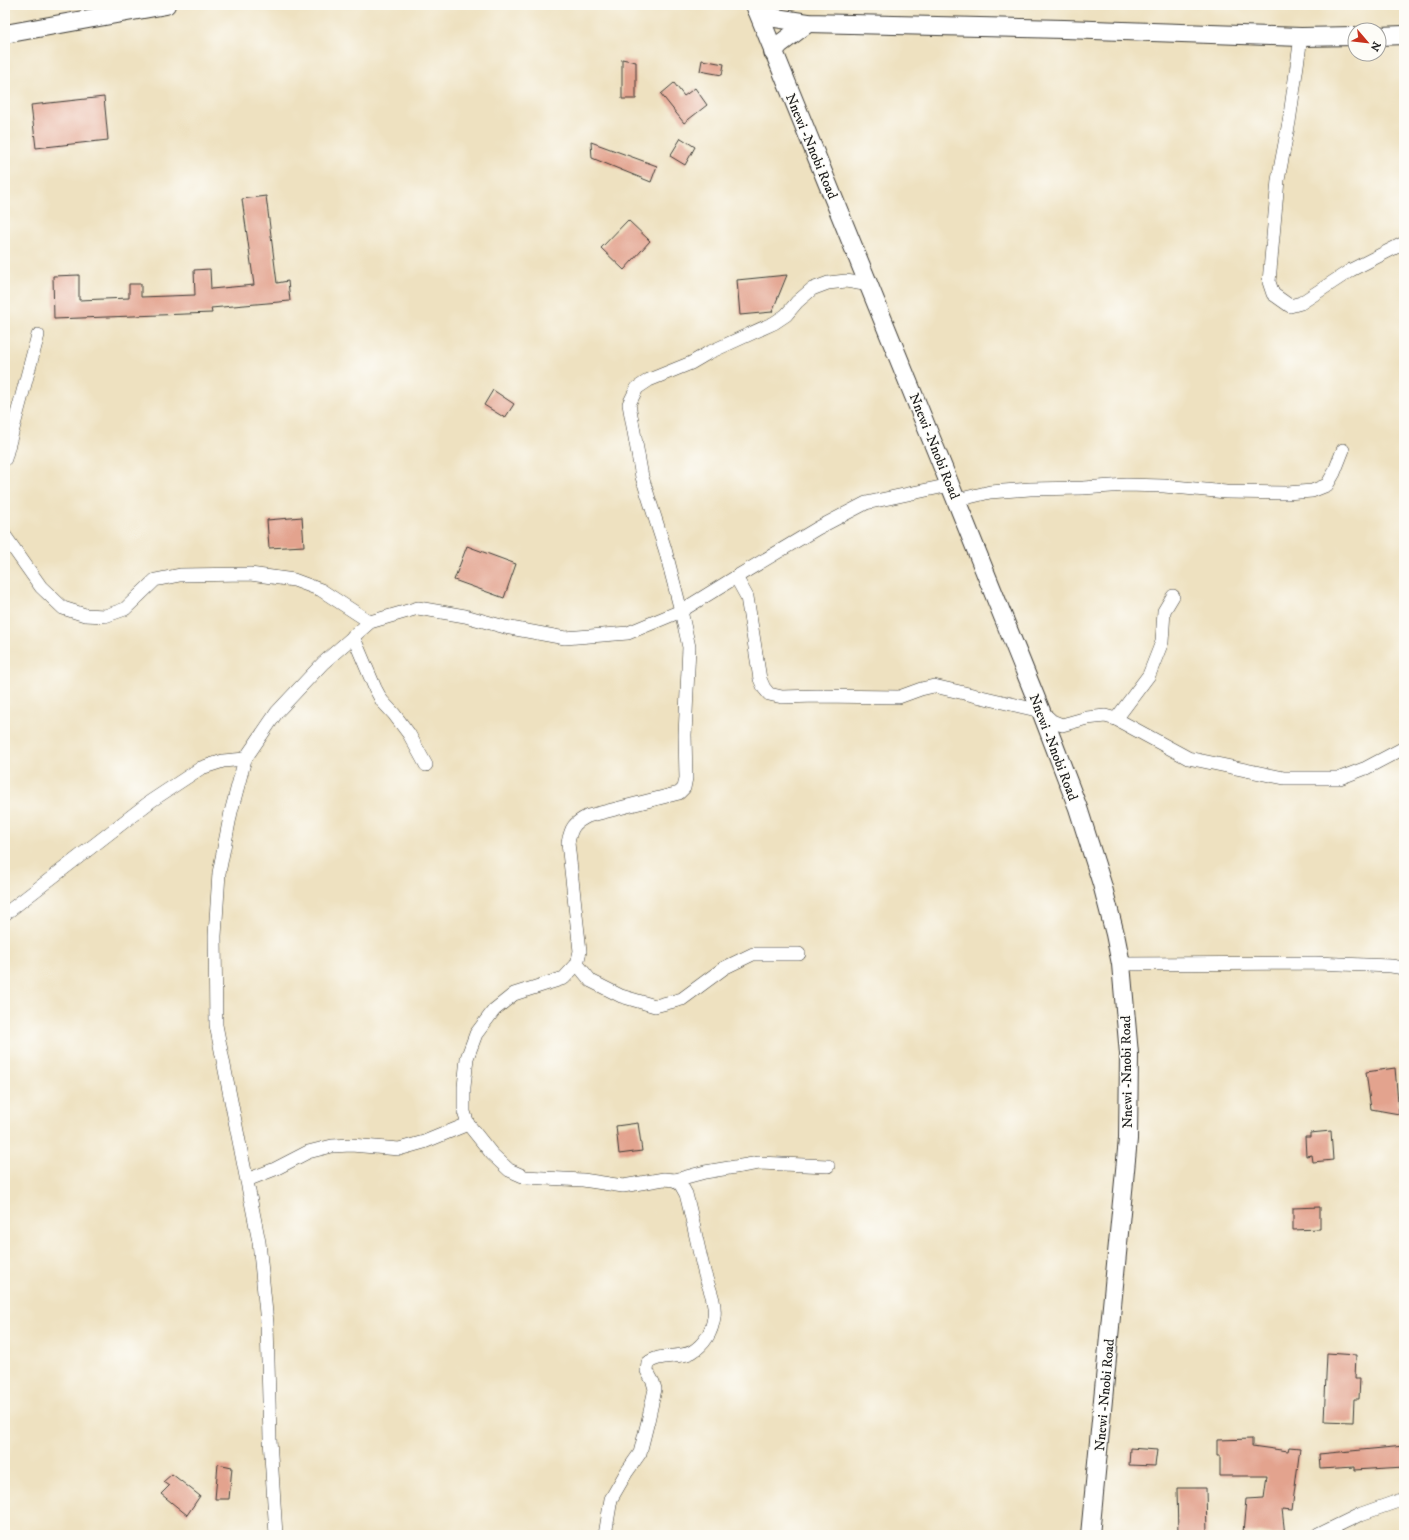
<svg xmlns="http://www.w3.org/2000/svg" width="1409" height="1540" font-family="'IM FELL DW Pica',serif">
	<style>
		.building { fill: #e3a38e }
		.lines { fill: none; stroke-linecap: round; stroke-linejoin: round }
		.street-casing { stroke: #3c3a35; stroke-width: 14 }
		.secondary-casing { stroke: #3c3a35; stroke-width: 20 }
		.street { stroke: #fff; stroke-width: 13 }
		.secondary { stroke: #fff; stroke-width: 18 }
		.labels { text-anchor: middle; stroke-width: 3; stroke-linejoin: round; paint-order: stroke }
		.street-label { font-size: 14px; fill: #1c1c1c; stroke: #fdfcf7 }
	</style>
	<rect width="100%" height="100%" fill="#fdfcf7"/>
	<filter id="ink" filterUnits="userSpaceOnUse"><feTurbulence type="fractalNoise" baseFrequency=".025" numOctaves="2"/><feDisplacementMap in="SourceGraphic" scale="8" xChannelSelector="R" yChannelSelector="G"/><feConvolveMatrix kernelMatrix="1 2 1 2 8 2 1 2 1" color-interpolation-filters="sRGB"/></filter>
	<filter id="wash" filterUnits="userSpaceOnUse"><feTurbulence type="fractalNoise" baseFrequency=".012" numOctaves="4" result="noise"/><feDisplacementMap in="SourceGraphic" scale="16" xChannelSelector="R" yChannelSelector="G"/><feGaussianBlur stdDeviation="0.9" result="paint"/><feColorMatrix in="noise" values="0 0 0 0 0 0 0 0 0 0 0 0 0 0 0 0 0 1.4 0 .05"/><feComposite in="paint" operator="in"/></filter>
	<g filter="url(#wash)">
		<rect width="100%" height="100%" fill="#eee1c0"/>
		<g id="blocks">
			<g class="building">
				<path d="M 622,59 L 636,62 L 636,99 L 622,99 Z"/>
				<path d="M 702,60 L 724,64 L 722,75 L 700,71 Z"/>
				<path d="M 674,83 L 684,96 L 695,88 L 707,105 L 684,123 L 661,94 Z"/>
				<path d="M 104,97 L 108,140 L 36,148 L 31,105 Z"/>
				<path d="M 681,138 L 695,147 L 685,165 L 670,156 Z"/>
				<path d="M 591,142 L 657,166 L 651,182 L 592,158 Z"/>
				<path d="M 266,196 L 277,283 L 288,281 L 290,301 L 211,308 L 212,313 L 54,319 L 53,276 L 79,275 L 79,300 L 129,298 L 129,284 L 141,284 L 141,297 L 195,295 L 194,270 L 210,269 L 211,289 L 254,285 L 242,199 Z"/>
				<path d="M 628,220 L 650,241 L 624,270 L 601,248 Z"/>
				<path d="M 787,275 L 772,312 L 740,315 L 737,280 Z"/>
				<path d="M 493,390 L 514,404 L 505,418 L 484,405 Z"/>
				<path d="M 302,517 L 304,546 L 269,548 L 267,520 Z"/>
				<path d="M 467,546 L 516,564 L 504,598 L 454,580 Z"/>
				<path d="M 1395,1068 L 1399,1114 L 1371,1109 L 1366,1072 Z"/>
				<path d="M 638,1123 L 642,1151 L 619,1154 L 616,1126 Z"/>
				<path d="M 1331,1131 L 1333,1160 L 1313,1162 L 1312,1155 L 1306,1156 L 1305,1137 L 1310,1137 L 1310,1133 Z"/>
				<path d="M 1320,1207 L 1320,1229 L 1293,1230 L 1293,1208 Z"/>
				<path d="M 1327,1353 L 1356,1355 L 1355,1378 L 1360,1378 L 1359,1399 L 1354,1399 L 1353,1422 L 1324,1421 Z"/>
				<path d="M 1252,1439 L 1252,1446 L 1288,1451 L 1289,1447 L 1300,1448 L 1292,1510 L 1282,1509 L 1285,1535 L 1243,1533 L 1246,1499 L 1264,1498 L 1267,1476 L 1220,1476 L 1220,1456 L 1217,1456 L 1217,1440 Z"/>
				<path d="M 1404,1446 L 1404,1467 L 1354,1470 L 1354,1467 L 1320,1469 L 1319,1454 Z"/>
				<path d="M 1130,1448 L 1157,1450 L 1155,1466 L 1129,1465 Z"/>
				<path d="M 218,1464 L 232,1467 L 229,1499 L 215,1499 Z"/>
				<path d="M 172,1474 L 200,1496 L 187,1515 L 161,1494 L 169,1486 L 163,1482 Z"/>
				<path d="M 1177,1488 L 1206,1488 L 1207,1535 L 1178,1535 Z"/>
			</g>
		</g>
	</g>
	<g filter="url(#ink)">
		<use href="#blocks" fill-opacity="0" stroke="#3c3a35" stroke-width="1"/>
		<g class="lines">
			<g class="street-casing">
				<g id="street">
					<path d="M 1301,37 L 1289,122 L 1278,180 L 1269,282 L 1273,294 L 1290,306 L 1301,303 L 1351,270 L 1404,243"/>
					<path d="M 5,459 L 38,335"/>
					<path d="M 957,500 L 990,492 L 1030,489 L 1083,488 L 1126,485 L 1164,486 L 1226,492 L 1287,493 L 1312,491 L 1327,485 L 1334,473 L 1343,450"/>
					<path d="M 5,536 L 41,587 L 63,608 L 85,615 L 105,616 L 125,609 L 155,580 L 180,575 L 250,574 L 294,580 L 321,590 L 370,622"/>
					<path d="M 736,577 L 747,597 L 760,679 L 764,688 L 769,694 L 782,697 L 817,696 L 899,697 L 921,689 L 934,686 L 1041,711 L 1052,721 L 1062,725 L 1087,718 L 1105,716 L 1116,719 L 1188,758 L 1284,778 L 1340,778 L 1366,768 L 1404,748"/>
					<path d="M 353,636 L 375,688 L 382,701 L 394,714 L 409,734 L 426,765"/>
					<path d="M 1116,719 L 1149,675 L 1162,642 L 1164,611 L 1173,596"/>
					<path d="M 5,914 L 151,801 L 201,768 L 223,761 L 245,759"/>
					<path d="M 577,964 L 591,981 L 621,996 L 655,1006 L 682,999 L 724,968 L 753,954 L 799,954"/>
					<path d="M 1121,964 L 1315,963 L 1391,966 L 1404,968"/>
					<path d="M 828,1166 L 759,1163 L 705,1172 L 675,1180 L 664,1179 L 623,1186 L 583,1180 L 525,1177 L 509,1170 L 492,1154 L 468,1124 L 464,1112 L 464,1087 L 467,1058 L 476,1034 L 494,1010 L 514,994 L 564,978 L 577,964 L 580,951 L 568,843 C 571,827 574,823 588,816 L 679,793 L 684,788 L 686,778 L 685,735 L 689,647 L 681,611 L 665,549 L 642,477 L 629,404 L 637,388 L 649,380 L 691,363 L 708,353 L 774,323 L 786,315 L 797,302 L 812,289 L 828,283 L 846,281 L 870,285"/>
					<path d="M 247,1180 L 275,1169 L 308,1152 L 332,1146 L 351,1145 L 399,1149 L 424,1142 L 468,1124"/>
					<path d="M 276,1535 L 270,1439 L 267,1323 L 259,1242 L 216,1025 L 215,936 L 219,873 L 231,812 L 245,759 L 277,712 L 323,663 L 370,622 L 418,608 L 465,616 L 505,627 L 565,638 L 628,633 L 681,611 L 736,577 L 818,528 L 866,503 L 950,485"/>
					<path d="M 605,1535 L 611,1499 L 626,1473 L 640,1453 L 648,1421 L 655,1389 L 653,1382 L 647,1371 L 648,1363 C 659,1353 679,1359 692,1352 C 705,1344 712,1331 714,1317 C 716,1302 709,1288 705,1275 C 698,1248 693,1221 686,1194 L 681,1185 L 675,1180"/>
					<path d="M 1318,1535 L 1361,1514 L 1404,1499"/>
				</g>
			</g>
			<g class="secondary-casing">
				<g id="secondary">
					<path d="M 755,5 L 950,485 L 1041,711 L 1078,808 L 1102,884 L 1115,934 L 1121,964 L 1129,1054 L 1128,1139 L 1090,1535"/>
					<path d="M 757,10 L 769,17 L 808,23 L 1064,29 L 1301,37 L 1355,36"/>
					<path d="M 5,34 L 166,5"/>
					<path d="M 1379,36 L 1404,35"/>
					<path d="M 773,52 L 780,44 L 808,23"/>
				</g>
			</g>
			<use href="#street" class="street"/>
			<use href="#secondary" class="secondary"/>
		</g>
	</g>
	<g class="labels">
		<g class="street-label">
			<text transform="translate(812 146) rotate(67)" y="5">Nnewi -Nnobi Road</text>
			<text transform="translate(935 446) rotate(68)" y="5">Nnewi -Nnobi Road</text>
			<text transform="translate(1054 747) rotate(69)" y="5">Nnewi -Nnobi Road</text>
			<text transform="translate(1126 1072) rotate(-91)" y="5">Nnewi -Nnobi Road</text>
			<text transform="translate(1104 1395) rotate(-85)" y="5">Nnewi -Nnobi Road</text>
		</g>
	</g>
	<rect width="1409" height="1540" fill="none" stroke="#fdfcf7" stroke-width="20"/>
	<g transform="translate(1367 42) rotate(118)"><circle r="19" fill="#fdfcf7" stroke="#a3a29f"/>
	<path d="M0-3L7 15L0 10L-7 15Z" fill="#c8321e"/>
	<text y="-6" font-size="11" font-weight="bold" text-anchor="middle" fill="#1c1c1c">N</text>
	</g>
</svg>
